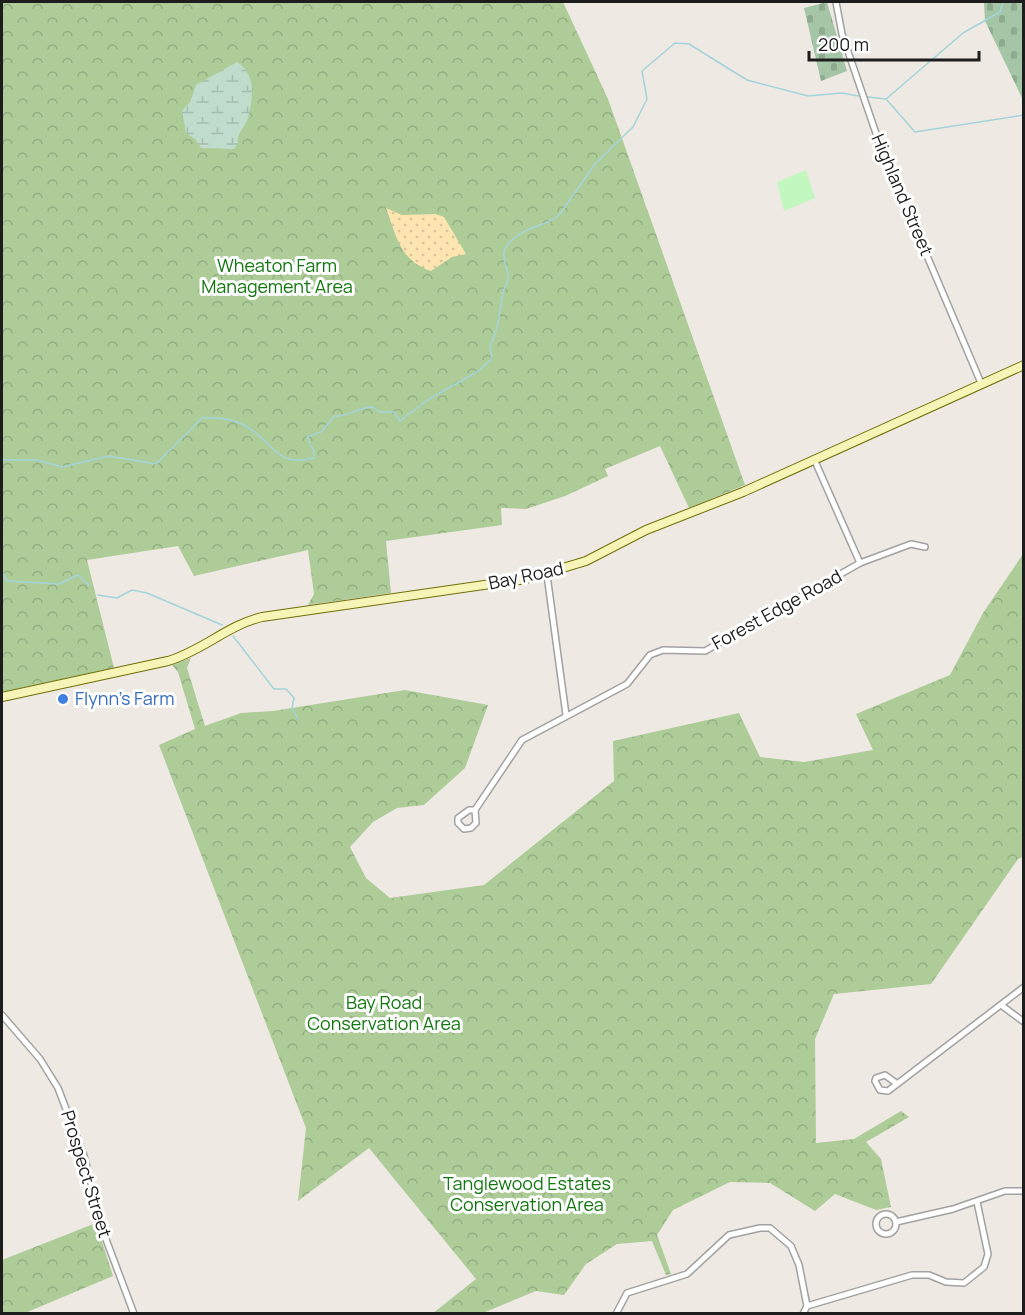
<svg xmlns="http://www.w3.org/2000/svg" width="1025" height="1315" font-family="Manrope,sans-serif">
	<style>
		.forest { fill: url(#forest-crowns) }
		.wetland { fill: url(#wetland-marsh) }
		.sand { fill: url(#sand-dots) }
		.cemetery { fill: url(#cemetery-stones) }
		.park { fill: #c2f8c0 }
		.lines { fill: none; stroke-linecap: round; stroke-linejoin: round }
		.stream { stroke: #a4d4db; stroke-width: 1.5 }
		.minor-casing { stroke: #a1a1a1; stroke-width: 8 }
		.secondary-casing { stroke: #707007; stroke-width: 10 }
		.minor { stroke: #fff; stroke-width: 5 }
		.secondary { stroke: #f7f4b7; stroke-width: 8 }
		.shop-dot { fill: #3f7fe0; stroke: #fff; stroke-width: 2 }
		.labels { text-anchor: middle; stroke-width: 6; stroke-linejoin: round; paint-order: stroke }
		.street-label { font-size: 18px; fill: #1d1d1d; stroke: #fff }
		.park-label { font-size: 18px; fill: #11770e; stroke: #fff }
		.shop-label { font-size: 18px; fill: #366cbe; stroke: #fff; text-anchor: start }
	</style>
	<defs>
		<pattern id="forest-crowns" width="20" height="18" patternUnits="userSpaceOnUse" patternTransform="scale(1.5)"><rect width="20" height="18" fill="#adcc98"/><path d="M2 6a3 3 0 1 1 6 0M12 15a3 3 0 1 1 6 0" fill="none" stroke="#94af83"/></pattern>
		<pattern id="wetland-marsh" width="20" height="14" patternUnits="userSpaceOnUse" patternTransform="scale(1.5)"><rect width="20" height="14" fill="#c0dccc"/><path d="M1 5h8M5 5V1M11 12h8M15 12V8" fill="none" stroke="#a5bcaf"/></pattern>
		<pattern id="sand-dots" width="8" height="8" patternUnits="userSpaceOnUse" patternTransform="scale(1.5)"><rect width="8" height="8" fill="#fde5b1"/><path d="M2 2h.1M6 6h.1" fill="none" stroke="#d8c498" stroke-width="1.8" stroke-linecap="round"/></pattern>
		<pattern id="cemetery-stones" width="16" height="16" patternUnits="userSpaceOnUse" patternTransform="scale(1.5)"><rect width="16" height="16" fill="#a4c6a6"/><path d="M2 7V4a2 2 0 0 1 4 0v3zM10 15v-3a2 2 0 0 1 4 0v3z" fill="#8daa8e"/></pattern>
	</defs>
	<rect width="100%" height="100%" fill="#eee9e3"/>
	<g class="forest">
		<path d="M 2,2 L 563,2 L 608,99 L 745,485 L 689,508 L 660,446 L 605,469 L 608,476 L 565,496 L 526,509 L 501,508 L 502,525 L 386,541 L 391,593 L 308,605 L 314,594 L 308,550 L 194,576 L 178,546 L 87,560 L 114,668 L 2,692 Z"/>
		<path d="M 1023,554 L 1023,857 L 1018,859 L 931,984 L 834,994 L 815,1039 L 816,1143 L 854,1139 L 901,1111 L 909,1117 L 866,1142 L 881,1159 L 891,1207 L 876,1210 L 835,1194 L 815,1211 L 770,1183 L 730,1182 L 673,1210 L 657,1235 L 671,1274 L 666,1275 L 652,1241 L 617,1244 L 586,1264 L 564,1295 L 536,1291 L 483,1313 L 432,1314 L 476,1279 L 369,1148 L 298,1201 L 306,1128 L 159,745 L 195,729 L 178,672 L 172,665 L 191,658 L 187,668 L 205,726 L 241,713 L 273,711 L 405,690 L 488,705 L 465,768 L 424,805 L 397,808 L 373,822 L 350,847 L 366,878 L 390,898 L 484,885 L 614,781 L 613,741 L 739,713 L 760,757 L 804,762 L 873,750 L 856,714 L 950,675 L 983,613 Z"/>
		<path d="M 96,1223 L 113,1276 L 25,1313 L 2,1313 L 2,1260 Z"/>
	</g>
	<path class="wetland" d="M 237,62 C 257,75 253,98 248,118 C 245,128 237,132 238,143 L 234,149 L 201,148 L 195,139 L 186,133 L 182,111 L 190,102 L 196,85 Z"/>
	<path class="sand" d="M 386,208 L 402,215 L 435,214 L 444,217 L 466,254 L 452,257 L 431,271 C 399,260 397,237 386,208 Z"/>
	<g class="cemetery">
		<path d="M 827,2 L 847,71 L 821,81 L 804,8 Z"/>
		<path d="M 984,2 L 1023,2 L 1023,100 L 985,21 Z"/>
	</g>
	<path class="park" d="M 806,170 L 815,198 L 784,211 L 777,182 Z"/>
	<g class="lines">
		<g class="stream">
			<path d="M 868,97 L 886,99 L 963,33 L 1000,12 L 1003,2"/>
			<path d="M 887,100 L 915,132 L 1024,115"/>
			<path d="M 2,460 L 37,460 L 62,467 L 109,456 L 156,464 L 202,418 C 219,417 238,420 252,430 C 276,448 280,467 314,458 L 314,452 L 307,437 L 321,432 L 335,416 C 350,417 358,407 373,407 L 380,412 L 394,412 L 400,421 L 429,399 L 477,372 L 492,359 L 490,346 C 499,329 499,312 503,293 C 504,288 507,284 508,279 C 509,265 498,257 508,244 C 526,224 546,228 560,214 L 595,164 L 633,127 L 647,99 L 642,71 L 675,43 L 689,44 L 747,80 L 808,96 L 842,93 L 858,96"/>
			<path d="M 2,572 L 7,581 L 59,584 L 78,575 L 90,586"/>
			<path d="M 98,595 L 117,598 L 132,590 L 147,593 L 222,625"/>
			<path d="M 233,636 L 274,689 L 286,689 L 294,698 L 292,708 L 298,719"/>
		</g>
		<g class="minor-casing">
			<g id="minor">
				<path d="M 836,2 L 842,34 L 880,145 L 981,383"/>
				<path d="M 814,459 L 860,563"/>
				<path d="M 547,575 L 566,715"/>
				<path d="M 469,810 L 475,810 L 476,823 L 471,828 L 464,829 L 458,823 L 458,818 Z"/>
				<path d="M 475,810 L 522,740 L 627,684 L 650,655 L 663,650 L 705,651 L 860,563 L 911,544 L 925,547"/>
				<path d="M 1001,1005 L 1024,1022"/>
				<path d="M 2,1015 L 40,1059 L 58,1088 L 84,1156 L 104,1234 L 134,1314"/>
				<path d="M 896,1083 L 885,1075 L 876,1078 L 875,1081 L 880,1090 L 888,1091 L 1024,987"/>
				<circle cx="886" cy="1224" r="10"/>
				<path d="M 896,1222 L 953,1209 L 1005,1191 L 1024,1191"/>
				<path d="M 807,1306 L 912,1275 L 929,1275 L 946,1282 L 964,1283 L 984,1267 L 988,1254 L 977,1202"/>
				<path d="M 616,1314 L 627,1293 L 687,1274 L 729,1235 L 760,1228 L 770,1228 L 791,1246 L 799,1265 L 807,1306 L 803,1314"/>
			</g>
		</g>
		<g class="secondary-casing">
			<path id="secondary" d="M 2,697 L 168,661 C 202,651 228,625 262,617 L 526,579 L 586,561 L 646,530 L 743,492 L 1024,365"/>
		</g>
		<use href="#minor" class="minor"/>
		<use href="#secondary" class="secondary"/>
	</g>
	<circle class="shop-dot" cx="63" cy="699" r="6"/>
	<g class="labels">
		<g class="street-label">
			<text transform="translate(902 195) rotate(67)" y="6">Highland Street</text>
			<text transform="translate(526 576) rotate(-12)" y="6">Bay Road</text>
			<text transform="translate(777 610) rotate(-29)" y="6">Forest Edge Road</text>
			<text transform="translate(86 1174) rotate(73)" y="6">Prospect Street</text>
		</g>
		<g class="park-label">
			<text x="277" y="272">Wheaton Farm<tspan x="277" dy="21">Management Area</tspan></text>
			<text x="384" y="1009">Bay Road<tspan x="384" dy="21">Conservation Area</tspan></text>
			<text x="527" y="1190">Tanglewood Estates<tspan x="527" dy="21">Conservation Area</tspan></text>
		</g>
		<g class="shop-label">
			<text x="75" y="705">Flynn's Farm</text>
		</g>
	</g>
	<rect width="1025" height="1315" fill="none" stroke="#1d1d1d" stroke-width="6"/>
	<path d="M809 51v9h170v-9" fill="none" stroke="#1d1d1d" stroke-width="3"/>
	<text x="818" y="51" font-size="18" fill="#1d1d1d" stroke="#ffffff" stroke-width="4.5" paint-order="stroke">200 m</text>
</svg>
